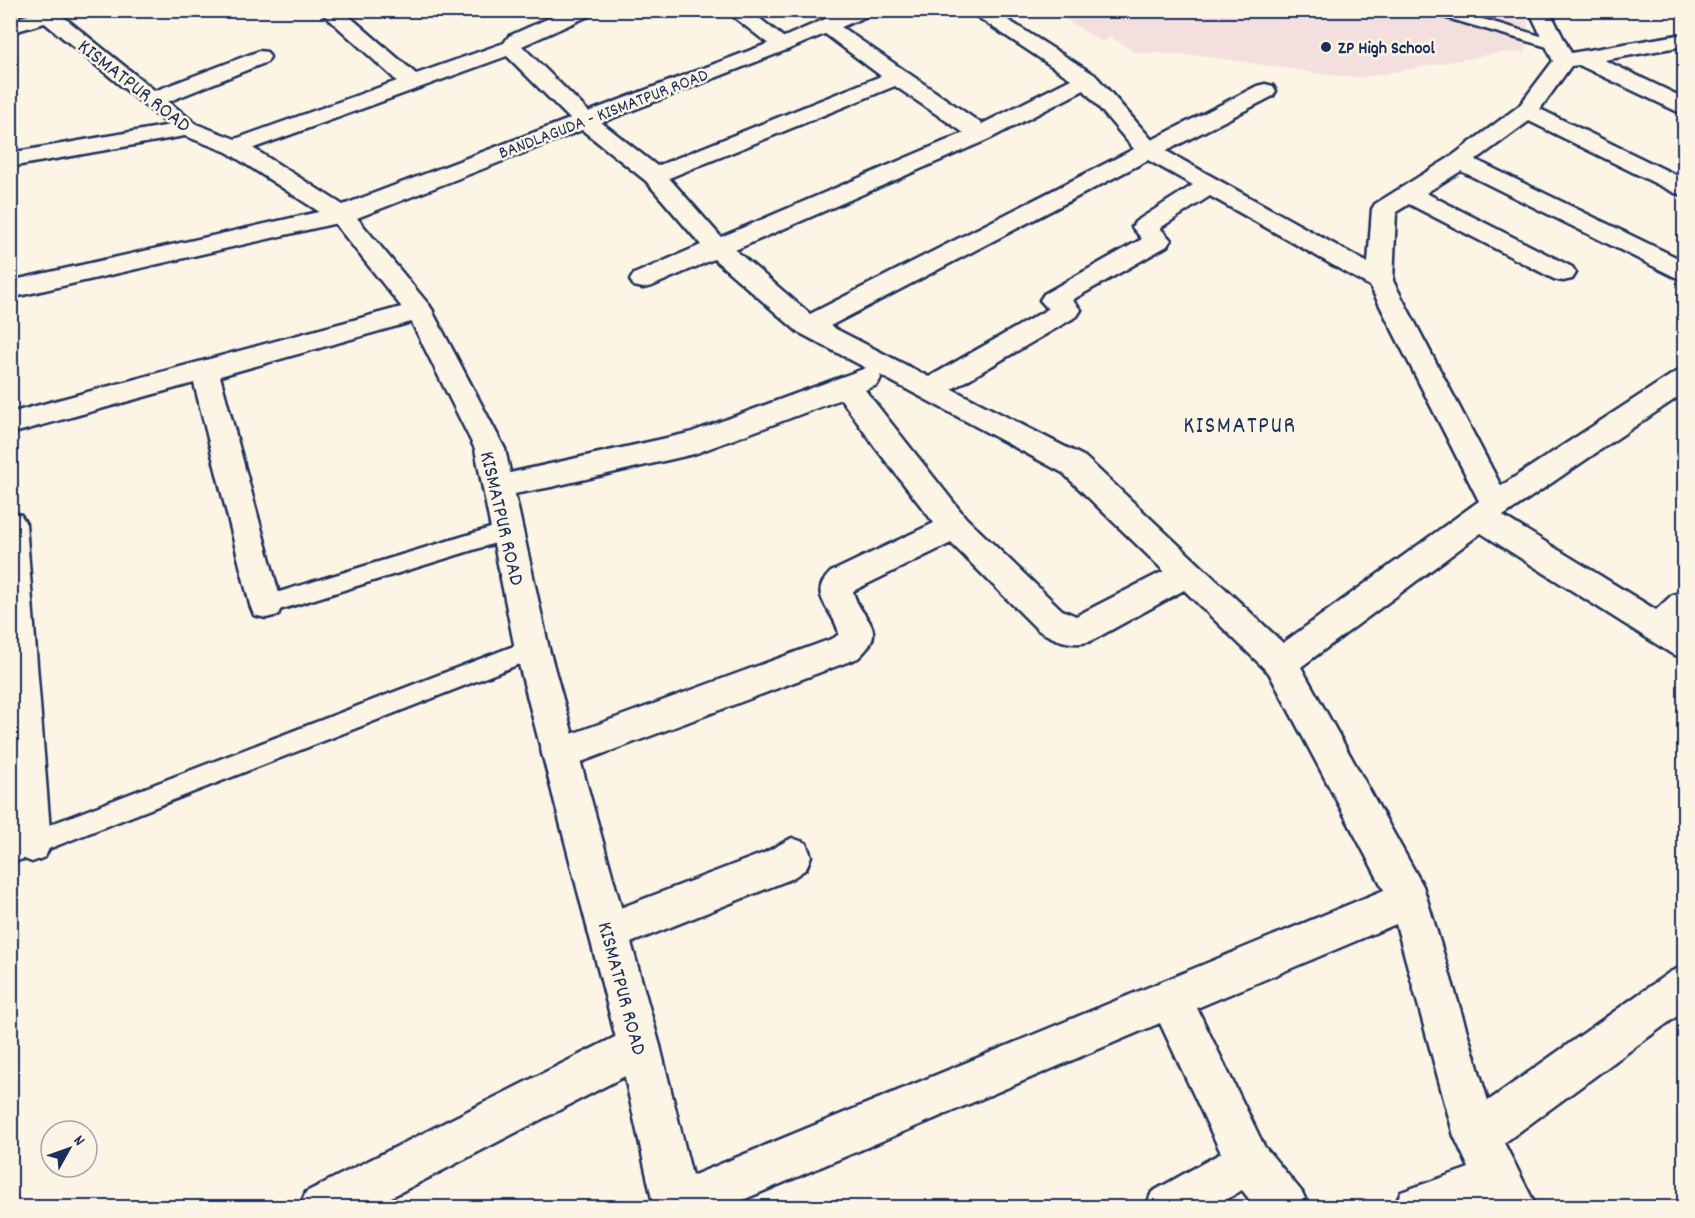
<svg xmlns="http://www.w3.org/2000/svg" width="1695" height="1218" font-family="Dekko,sans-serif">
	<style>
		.built { fill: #f3e0de }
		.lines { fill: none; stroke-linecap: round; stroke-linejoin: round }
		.lane-casing { stroke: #1b2f5e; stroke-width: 5 }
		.street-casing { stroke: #1b2f5e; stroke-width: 5 }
		.secondary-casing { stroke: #1b2f5e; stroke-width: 5 }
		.lane { fill: #fcf5e5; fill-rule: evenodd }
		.street { fill: #fcf5e5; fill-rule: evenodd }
		.secondary { fill: #fcf5e5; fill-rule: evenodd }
		.poi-dot { fill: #1b2f5e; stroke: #fcf5e5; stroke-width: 2 }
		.labels { text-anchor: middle; stroke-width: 5; stroke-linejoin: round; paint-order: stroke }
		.far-poi-label { font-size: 18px; font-weight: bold; fill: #1b2f5e; stroke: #fcf5e5; text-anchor: start }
		.far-street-label { font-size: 18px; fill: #1b2f5e; stroke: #fcf5e5 }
		.street-label { font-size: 21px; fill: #1b2f5e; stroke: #fcf5e5 }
		.quarter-label { font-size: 24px; letter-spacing: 1.5px; fill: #1b2f5e; stroke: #fcf5e5 }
	</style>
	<rect width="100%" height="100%" fill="#fcf5e5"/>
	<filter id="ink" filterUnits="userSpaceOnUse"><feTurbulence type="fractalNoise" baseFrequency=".0167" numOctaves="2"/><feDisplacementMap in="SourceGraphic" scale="12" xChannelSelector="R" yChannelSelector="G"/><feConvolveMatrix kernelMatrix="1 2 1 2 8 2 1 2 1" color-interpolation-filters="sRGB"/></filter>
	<g filter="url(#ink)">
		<path class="built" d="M 1052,11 L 1459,11 L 1467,16 L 1528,20 L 1526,52 L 1497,53 L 1362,78 L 1328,75 L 1205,56 L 1134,52 L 1111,37 L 1101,42 Z"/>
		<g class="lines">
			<g class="lane-casing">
				<g id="lane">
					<path d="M 1428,10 L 1452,10 L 1561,42 L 1563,45 L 1561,48 L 1551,48 L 1430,13 Z"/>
					<path d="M 507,523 L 515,525 L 518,531 L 515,537 L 266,614 L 258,611 L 255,605 L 258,599 L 266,596 Z"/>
					<path d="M 532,639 L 540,642 L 544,649 L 540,656 L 10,864 L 10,840 Z"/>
				</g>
			</g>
			<g class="street-casing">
				<g id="street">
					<path d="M 45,10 L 55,12 L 58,16 L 55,20 L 10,33 L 10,20 Z"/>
					<path d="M 319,10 L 342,10 L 416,74 L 504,43 L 509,36 L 567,10 L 596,10 L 593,14 L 522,46 L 592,115 L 657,166 L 881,76 L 820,30 L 817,26 L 820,22 L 827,20 L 834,22 L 982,124 L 1071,79 L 967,10 L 992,10 L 1095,75 L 1152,140 L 1257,86 L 1265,84 L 1273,86 L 1276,91 L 1273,96 L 1166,151 L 1368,263 L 1372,209 L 1375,204 L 1452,156 L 1519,106 L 1553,61 L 1529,10 L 1549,10 L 1571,53 L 1684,34 L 1684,46 L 1604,60 L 1684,98 L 1684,113 L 1676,111 L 1579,65 L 1571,66 L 1540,109 L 1684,179 L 1684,195 L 1675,193 L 1529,121 L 1476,160 L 1684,261 L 1684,279 L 1675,277 L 1461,171 L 1426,193 L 1572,267 L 1576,273 L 1572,279 L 1563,281 L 1554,279 L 1409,204 L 1396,212 L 1393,281 L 1501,486 L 1674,373 L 1684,370 L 1684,393 L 1503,516 L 1656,610 L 1672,595 L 1684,592 L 1684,658 L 1672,654 L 1481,533 L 1301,667 L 1423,886 L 1488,1101 L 1670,972 L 1684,966 L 1684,1011 L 1504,1143 L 1537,1208 L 1394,1208 L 1401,1192 L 1469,1168 L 1454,1136 L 1396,924 L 1197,1008 L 1264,1146 L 1302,1192 L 1309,1208 L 1256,1208 L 1242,1190 L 1213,1208 L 1145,1208 L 1152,1192 L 1221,1153 L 1160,1023 L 724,1208 L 654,1208 L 660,1189 L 1384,890 L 1269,673 L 1184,590 L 1091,641 C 1072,647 1055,640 1038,630 L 951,543 L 853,591 C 859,620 892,627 858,658 L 560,770 L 547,765 L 542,754 L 547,743 L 834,638 L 839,634 C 835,609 805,596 831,572 L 934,523 L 875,447 L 841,399 L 694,454 L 551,487 L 498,497 L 487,494 L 483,486 L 487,478 L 689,433 L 866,368 L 798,332 L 714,259 L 652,286 L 643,288 L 634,286 L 630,280 L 634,274 L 701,245 L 646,181 L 576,125 L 507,56 L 243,152 L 235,154 L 227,152 L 223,147 L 227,142 L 397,81 ZM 895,86 L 964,133 L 721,237 L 669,178 ZM 1084,90 L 1134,149 L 810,314 L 735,250 L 989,139 ZM 1148,160 L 1193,185 L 1135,222 L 1132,227 L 1142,239 L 1044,294 L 1040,300 L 1048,309 L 929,377 L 830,326 ZM 1210,196 L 1370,286 L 1479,501 L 1283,643 L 1085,457 L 952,389 L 1077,316 L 1081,310 L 1072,300 L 1167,246 L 1171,240 L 1160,228 ZM 880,375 L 1063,473 L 1164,571 L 1076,616 L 1062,610 L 966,518 L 865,390 L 877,385 L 881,378 Z"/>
					<path d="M 725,10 L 749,10 L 793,45 L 789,49 L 782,51 L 775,49 Z"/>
					<path d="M 259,51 L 267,52 L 270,57 L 267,62 L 160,105 L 152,107 L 144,105 L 141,100 L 144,95 Z"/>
					<path d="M 188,122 L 196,124 L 199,129 L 196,134 L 10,167 L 10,153 Z"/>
					<path d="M 341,207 L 350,210 L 353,215 L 350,220 L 10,298 L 10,281 Z"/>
					<path d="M 420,302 L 429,305 L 433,311 L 429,317 L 220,376 L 282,605 L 278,615 L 266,618 L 254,615 L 250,605 L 194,383 L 10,434 L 10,413 Z"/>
					<path d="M 10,512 L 21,515 L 26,524 L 51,844 L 45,857 L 32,862 L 19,857 L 13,844 L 10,801 Z"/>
					<path d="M 792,838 L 806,843 L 811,856 L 806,869 L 791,879 L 608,952 L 594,946 L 588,932 L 594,918 L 764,853 Z"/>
					<path d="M 639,1025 L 654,1031 L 660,1046 L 654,1061 L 370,1208 L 299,1208 L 306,1192 Z"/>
				</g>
			</g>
			<g class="secondary-casing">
				<path id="secondary" d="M 35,10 L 55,10 L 196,124 L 243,142 L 343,205 L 775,41 L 846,10 L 875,10 L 872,14 L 789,49 L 357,218 L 429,305 L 505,449 L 549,649 L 660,1046 L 700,1208 L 654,1208 L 618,1046 L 515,649 L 475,449 L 408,315 L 332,220 L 227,152 L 180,134 L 41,20 Z"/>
			</g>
			<use href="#lane" class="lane"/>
			<use href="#street" class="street"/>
			<use href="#secondary" class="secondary"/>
		</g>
	</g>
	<circle class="poi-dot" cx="1326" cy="47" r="6"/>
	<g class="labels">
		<g class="far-poi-label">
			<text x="1338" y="53">ZP High School</text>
		</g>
		<g class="far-street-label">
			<text transform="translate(603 113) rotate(-21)" y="6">BANDLAGUDA - KISMATPUR ROAD</text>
		</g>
		<g class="street-label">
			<text transform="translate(135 85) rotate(38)" y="7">KISMATPUR ROAD</text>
			<text transform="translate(503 518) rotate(77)" y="7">KISMATPUR ROAD</text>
			<text transform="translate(623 988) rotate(75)" y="7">KISMATPUR ROAD</text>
		</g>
		<g class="quarter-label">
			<text x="1240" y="432">KISMATPUR</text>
		</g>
	</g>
	<rect width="1695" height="1218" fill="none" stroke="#fcf5e5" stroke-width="36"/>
	<rect x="18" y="18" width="1659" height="1182" fill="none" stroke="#1b2f5e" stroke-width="2" filter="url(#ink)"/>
	<g transform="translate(69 1149) rotate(50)"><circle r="28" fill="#fcf5e5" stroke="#a2a6af" stroke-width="1.5"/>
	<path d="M0-4.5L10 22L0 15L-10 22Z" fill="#1b2f5e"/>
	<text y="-9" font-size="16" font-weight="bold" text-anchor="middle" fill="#1b2f5e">N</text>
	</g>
</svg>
